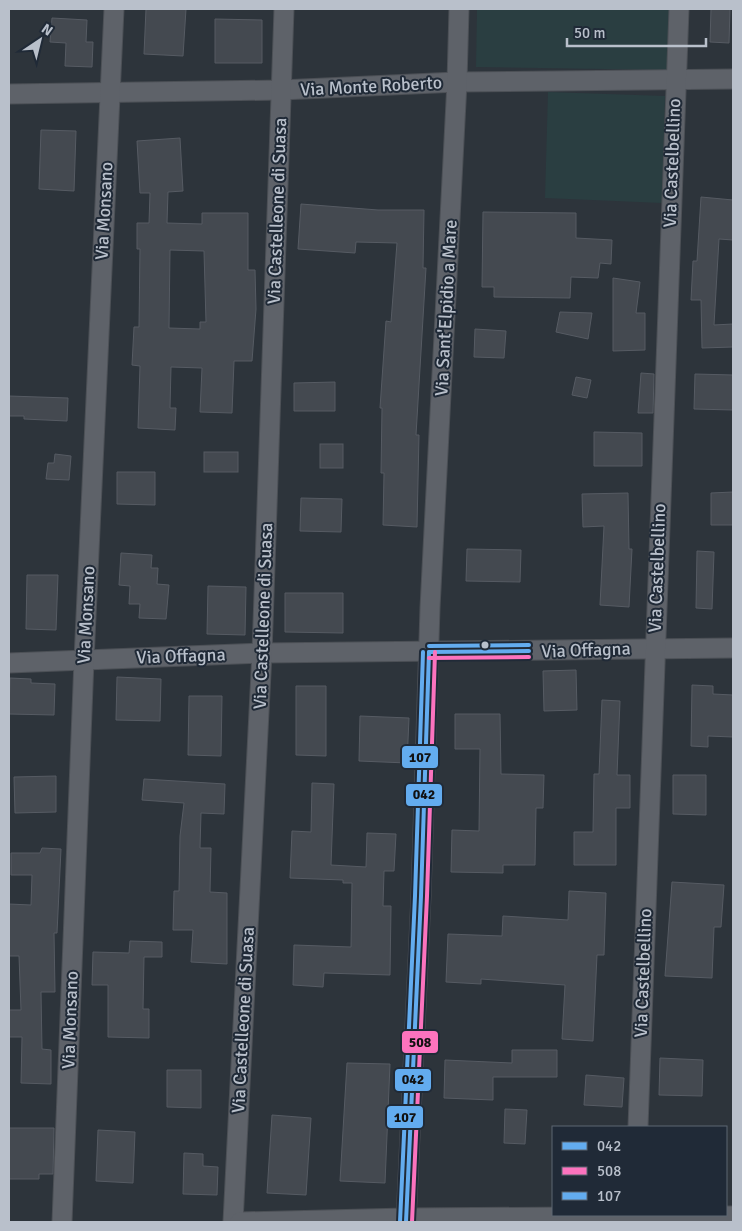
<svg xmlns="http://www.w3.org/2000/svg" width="742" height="1231" font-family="Signika,sans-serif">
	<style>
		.green { fill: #2a3e41 }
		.building { fill: #444950; stroke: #565b63; fill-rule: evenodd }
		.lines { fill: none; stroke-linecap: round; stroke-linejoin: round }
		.street-casing { stroke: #4c5056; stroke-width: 21 }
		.street { stroke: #5e6269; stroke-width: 19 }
		.bus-1-casing { stroke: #202a37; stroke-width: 8 }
		.bus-2-casing { stroke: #202a37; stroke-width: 8 }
		.bus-3-casing { stroke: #202a37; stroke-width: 8 }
		.bus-1 { stroke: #63acef; stroke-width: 4 }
		.bus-2 { stroke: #fc73be; stroke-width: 4 }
		.bus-3 { stroke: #63acef; stroke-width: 4 }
		.bus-dot { fill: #b9c0cb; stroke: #202a37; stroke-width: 2 }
		.labels { text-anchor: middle; stroke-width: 4; stroke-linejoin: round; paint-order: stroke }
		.street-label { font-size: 18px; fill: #b9c0cb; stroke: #202a37 }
		.line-badge { stroke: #202a37; stroke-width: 2 }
		.pale-badge-label { font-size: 14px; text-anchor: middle; font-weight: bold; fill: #111 }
	</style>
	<rect width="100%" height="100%" fill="#2d343b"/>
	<g class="green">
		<path d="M 477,9 L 669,9 L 668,70 L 476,67 Z"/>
		<path d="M 548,92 L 665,96 L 662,203 L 545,198 Z"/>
	</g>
	<g class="building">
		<path d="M 146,9 L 186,9 L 183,56 L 144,54 Z"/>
		<path d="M 711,9 L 730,9 L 729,43 L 710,42 Z"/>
		<path d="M 52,18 L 87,20 L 86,42 L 93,42 L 92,67 L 65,66 L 66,43 L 50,42 Z"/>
		<path d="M 215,19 L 262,20 L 262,63 L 215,63 Z"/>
		<path d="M 41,130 L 76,131 L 74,191 L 39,189 Z"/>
		<path d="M 180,138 L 183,191 L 168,192 L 167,223 L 202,224 L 202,213 L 248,213 L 248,270 L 255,270 L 256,309 L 252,361 L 234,361 L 232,413 L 200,412 L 202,368 L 171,367 L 170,408 L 176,408 L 175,430 L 138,428 L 140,366 L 132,365 L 134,327 L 139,327 L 140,249 L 137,249 L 137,223 L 149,223 L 150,193 L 140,193 L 137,141 ZM 170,250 L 204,251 L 206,322 L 200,322 L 200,329 L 169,328 Z"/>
		<path d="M 701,197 L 733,200 L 733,240 L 719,239 L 714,325 L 733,324 L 733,347 L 702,348 L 701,300 L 691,300 L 693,261 L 697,261 Z"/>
		<path d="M 301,204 L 378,210 L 424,210 L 423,268 L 426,268 L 416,435 L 419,435 L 417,527 L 383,525 L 384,473 L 381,473 L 382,408 L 380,408 L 386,321 L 391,322 L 397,243 L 356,242 L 355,253 L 298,249 Z"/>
		<path d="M 483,212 L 576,213 L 576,238 L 612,240 L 611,264 L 600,263 L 598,278 L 571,277 L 570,298 L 494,297 L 494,287 L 482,287 Z"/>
		<path d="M 613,278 L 640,282 L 636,313 L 645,313 L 645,350 L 613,351 Z"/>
		<path d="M 560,312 L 592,313 L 588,339 L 556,332 Z"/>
		<path d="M 475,329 L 506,331 L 504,358 L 474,357 Z"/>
		<path d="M 641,373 L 654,374 L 653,413 L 638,413 Z"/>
		<path d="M 695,374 L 733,375 L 733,410 L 694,409 Z"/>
		<path d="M 576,377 L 591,380 L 587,398 L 572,395 Z"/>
		<path d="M 335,382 L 335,411 L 294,411 L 294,383 Z"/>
		<path d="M 9,396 L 68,398 L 67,421 L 24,419 L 24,416 L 9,416 Z"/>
		<path d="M 594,432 L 642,433 L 642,466 L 594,466 Z"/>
		<rect x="320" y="444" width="23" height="24"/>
		<rect x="204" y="452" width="34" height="20"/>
		<path d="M 55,454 L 71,456 L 69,480 L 46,479 L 48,463 L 54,463 Z"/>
		<path d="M 117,472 L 155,472 L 155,505 L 117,504 Z"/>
		<path d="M 733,492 L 733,525 L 711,525 L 711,493 Z"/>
		<path d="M 628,493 L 629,549 L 632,549 L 629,607 L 600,605 L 604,526 L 583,527 L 582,494 Z"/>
		<path d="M 301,498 L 342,499 L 341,532 L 300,531 Z"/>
		<path d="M 467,549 L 521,550 L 520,582 L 466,581 Z"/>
		<path d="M 697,551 L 714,552 L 712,609 L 696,608 Z"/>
		<path d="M 121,553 L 152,555 L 151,568 L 158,568 L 157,584 L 169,585 L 166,619 L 139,618 L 140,604 L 129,604 L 130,586 L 119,585 Z"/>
		<path d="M 27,575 L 58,575 L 56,630 L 26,629 Z"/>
		<path d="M 208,586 L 246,587 L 245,635 L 207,634 Z"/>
		<path d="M 285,593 L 343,593 L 343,633 L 285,632 Z"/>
		<path d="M 576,670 L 577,710 L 544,711 L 543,671 Z"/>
		<path d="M 117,677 L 161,679 L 160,721 L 116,720 Z"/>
		<path d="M 10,678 L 31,679 L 31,683 L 55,684 L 54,715 L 9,714 Z"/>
		<path d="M 692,685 L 713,686 L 713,694 L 733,695 L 733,737 L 708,736 L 708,747 L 691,746 Z"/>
		<path d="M 296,686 L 326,686 L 326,756 L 296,755 Z"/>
		<path d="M 189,696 L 222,696 L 221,756 L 188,755 Z"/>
		<path d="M 602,700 L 620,701 L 617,775 L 630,775 L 630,808 L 616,808 L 616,865 L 574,865 L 574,832 L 593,832 L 594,774 L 599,774 Z"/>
		<path d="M 455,714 L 500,714 L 501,774 L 544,775 L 543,808 L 536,808 L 535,865 L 503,865 L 503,873 L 451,872 L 452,830 L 479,831 L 480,749 L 455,749 Z"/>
		<path d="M 360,716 L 409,718 L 407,763 L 359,761 Z"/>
		<path d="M 673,775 L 706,775 L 706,815 L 673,814 Z"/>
		<path d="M 56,776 L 56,812 L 15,813 L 14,777 Z"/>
		<path d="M 144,779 L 225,784 L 224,814 L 201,813 L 200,848 L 211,848 L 210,892 L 227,893 L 227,964 L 191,962 L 193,930 L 173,930 L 174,891 L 179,891 L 180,836 L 184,803 L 142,800 Z"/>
		<path d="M 312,783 L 334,784 L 331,865 L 366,867 L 367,833 L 396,834 L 394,871 L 384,871 L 383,906 L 391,906 L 390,975 L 324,973 L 323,987 L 293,985 L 294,945 L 351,947 L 352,883 L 343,883 L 343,880 L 290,878 L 292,831 L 311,832 Z"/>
		<path d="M 42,848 L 61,849 L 57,933 L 54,933 L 55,992 L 41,992 L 42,1049 L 51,1050 L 51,1084 L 21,1083 L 22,1037 L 9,1037 L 9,1010 L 21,1010 L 19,956 L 9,956 L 9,904 L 31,905 L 32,875 L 11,875 L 11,853 L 40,853 Z"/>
		<path d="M 672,882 L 724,885 L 721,927 L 714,927 L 712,978 L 665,976 Z"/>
		<path d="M 569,891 L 606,893 L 604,955 L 597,955 L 593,1041 L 562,1039 L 565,985 L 481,979 L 481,984 L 446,982 L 448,934 L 502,936 L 503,916 L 568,920 Z"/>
		<path d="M 130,941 L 162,942 L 162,957 L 144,957 L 143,1009 L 149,1009 L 149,1038 L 108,1037 L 108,985 L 92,985 L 93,952 L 129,953 Z"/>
		<path d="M 512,1050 L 557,1050 L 557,1077 L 493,1077 L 493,1100 L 444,1098 L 445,1060 L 512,1063 Z"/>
		<path d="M 660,1058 L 703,1060 L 702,1096 L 659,1095 Z"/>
		<path d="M 347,1063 L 390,1064 L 385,1183 L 340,1181 Z"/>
		<path d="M 167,1070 L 201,1070 L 201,1108 L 167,1107 Z"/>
		<path d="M 586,1075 L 624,1078 L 622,1107 L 584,1105 Z"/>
		<path d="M 505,1109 L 527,1110 L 525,1144 L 504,1143 Z"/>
		<path d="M 272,1115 L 311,1118 L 306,1195 L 267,1193 Z"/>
		<path d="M 9,1128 L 54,1128 L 53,1174 L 39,1174 L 39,1179 L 9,1179 Z"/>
		<path d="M 98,1130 L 135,1132 L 133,1183 L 96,1181 Z"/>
		<path d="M 184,1153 L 203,1154 L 203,1166 L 218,1167 L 217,1195 L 183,1194 Z"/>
	</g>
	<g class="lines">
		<g class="street-casing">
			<g id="street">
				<path d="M 9,94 L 281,90 L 457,82 L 733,79"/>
				<path d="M 9,663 L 262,653 L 733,648"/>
				<path d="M 638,1127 L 679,9"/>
				<path d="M 62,1222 L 84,660 L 114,9"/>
				<path d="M 233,1222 L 262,653 L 284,9"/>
				<path d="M 240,1222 L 406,1218 L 733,1216"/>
				<path d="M 406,1222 L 421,896 L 430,608 L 457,82 L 459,9"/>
			</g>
		</g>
		<use href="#street" class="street"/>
		<g class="bus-1-casing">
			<g id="bus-1">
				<path d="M 429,652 L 529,651"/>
				<path d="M 406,1222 L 421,896 L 429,652"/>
			</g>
		</g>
		<g class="bus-2-casing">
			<g id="bus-2">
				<path d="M 429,658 L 529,657"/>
				<path d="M 412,1222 L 427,896 L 435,652"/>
			</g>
		</g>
		<g class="bus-3-casing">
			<g id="bus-3">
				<path d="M 429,646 L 529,645"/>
				<path d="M 400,1222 L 415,896 L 423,652"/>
			</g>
		</g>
		<use href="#bus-1" class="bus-1"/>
		<use href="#bus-2" class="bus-2"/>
		<use href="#bus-3" class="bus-3"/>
	</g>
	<circle class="bus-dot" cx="485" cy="645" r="4.5"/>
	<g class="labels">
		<g class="street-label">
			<text transform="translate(371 86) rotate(-3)" y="6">Via Monte Roberto</text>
			<text transform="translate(672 163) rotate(-88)" y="6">Via Castelbellino</text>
			<text transform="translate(104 211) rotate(-87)" y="6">Via Monsano</text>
			<text transform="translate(277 211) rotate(-88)" y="6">Via Castelleone di Suasa</text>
			<text transform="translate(446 308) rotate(-87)" y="6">Via Sant'Elpidio a Mare</text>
			<text transform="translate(657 568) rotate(-88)" y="6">Via Castelbellino</text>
			<text transform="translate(86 615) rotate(-87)" y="6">Via Monsano</text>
			<text transform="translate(263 616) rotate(-88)" y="6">Via Castelleone di Suasa</text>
			<text transform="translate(586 650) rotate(-2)" y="6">Via Offagna</text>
			<text transform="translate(181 656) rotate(-2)" y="6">Via Offagna</text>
			<text transform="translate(643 973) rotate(-88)" y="6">Via Castelbellino</text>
			<text transform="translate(70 1020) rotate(-88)" y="6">Via Monsano</text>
			<text transform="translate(243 1020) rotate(-87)" y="6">Via Castelleone di Suasa</text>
		</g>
	</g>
	<g class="line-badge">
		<rect x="401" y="745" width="38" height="24" rx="5" fill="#63acef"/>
		<rect x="405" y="783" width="38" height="24" rx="5" fill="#63acef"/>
		<rect x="401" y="1030" width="38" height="24" rx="5" fill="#fc73be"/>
		<rect x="394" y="1068" width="38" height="24" rx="5" fill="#63acef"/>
		<rect x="386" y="1105" width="38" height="24" rx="5" fill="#63acef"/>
	</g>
	<g class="pale-badge-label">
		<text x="420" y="762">107</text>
		<text x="424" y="799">042</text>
		<text x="420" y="1047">508</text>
		<text x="413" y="1084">042</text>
		<text x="405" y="1122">107</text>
	</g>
	<rect width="742" height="1231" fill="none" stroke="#b9c0cb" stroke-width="20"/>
	<rect x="552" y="1126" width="175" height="90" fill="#202a37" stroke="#5d6672"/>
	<rect x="562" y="1142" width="25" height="8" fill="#63acef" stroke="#5d6672"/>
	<text x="597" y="1151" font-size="15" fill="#b9c0cb">042</text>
	<rect x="562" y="1167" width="25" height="8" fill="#fc73be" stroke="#5d6672"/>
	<text x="597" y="1176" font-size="15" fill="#b9c0cb">508</text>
	<rect x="562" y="1192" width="25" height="8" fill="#63acef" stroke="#5d6672"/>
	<text x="597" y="1201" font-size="15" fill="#b9c0cb">107</text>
	<g transform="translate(40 40) rotate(35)" stroke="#202a37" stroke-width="4" paint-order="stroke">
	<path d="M0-4L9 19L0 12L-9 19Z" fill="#b9c0cb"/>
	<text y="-8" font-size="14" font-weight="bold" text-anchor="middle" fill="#b9c0cb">N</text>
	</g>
	<path d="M567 38v8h139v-8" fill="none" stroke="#b9c0cb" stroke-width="2.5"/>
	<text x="574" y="38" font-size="15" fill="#b9c0cb" stroke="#202a37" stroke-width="4" paint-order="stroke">50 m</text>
</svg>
